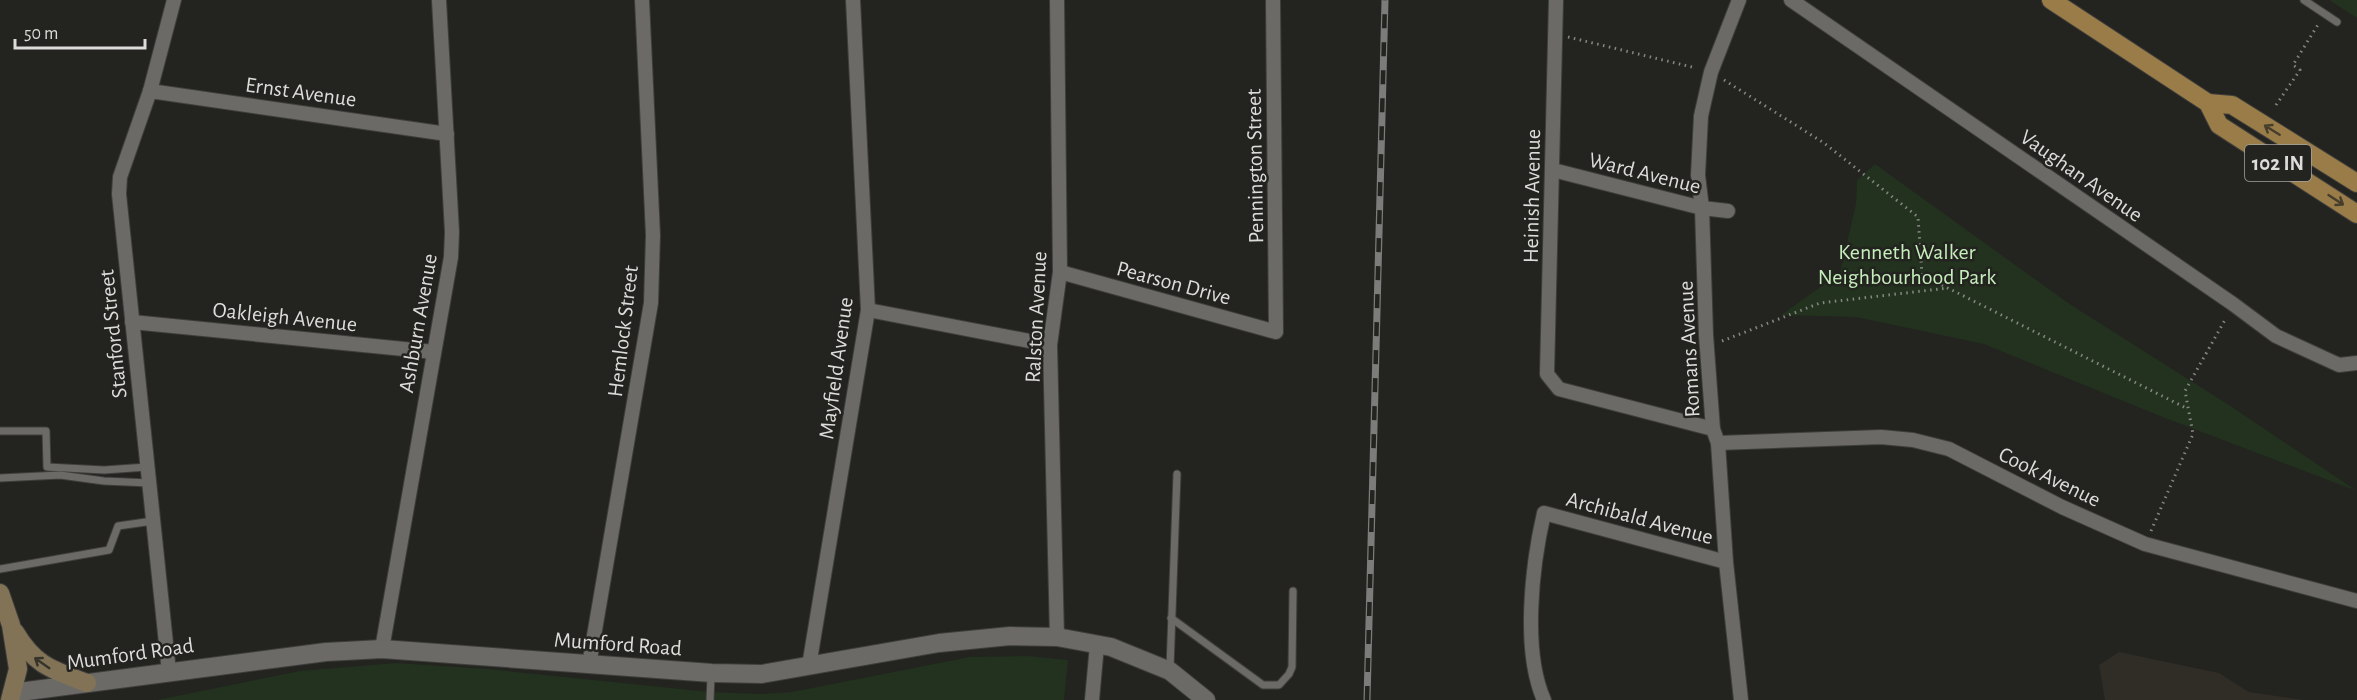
<svg xmlns="http://www.w3.org/2000/svg" width="2357" height="700" font-family="'Alegreya Sans',sans-serif">
	<style>
		.built { fill: #2f2d25 }
		.green { fill: #22321e }
		.lines { fill: none; stroke-linecap: round; stroke-linejoin: round }
		.service-casing { stroke: #3f3e3c; stroke-width: 9 }
		.minor-casing { stroke: #3f3e3c; stroke-width: 16 }
		.tertiary-casing { stroke: #3f3e3c; stroke-width: 20 }
		.secondary-casing { stroke: #3f3e3c; stroke-width: 20 }
		.primary-casing { stroke: #3f3e3c; stroke-width: 20 }
		.path { stroke: #868684; stroke-width: 3; stroke-dasharray: 1.5 4.5; stroke-linecap: butt }
		.service { stroke: #6b6a67; stroke-width: 7 }
		.minor { stroke: #6b6a67; stroke-width: 14 }
		.tertiary { stroke: #6b6a67; stroke-width: 18 }
		.secondary { stroke: #827357; stroke-width: 18 }
		.primary { stroke: #997c47; stroke-width: 18 }
		.rail-casing { stroke: #7c7c7a; stroke-width: 7 }
		.rail { stroke: #232320; stroke-width: 4.5; stroke-dasharray: 14; stroke-linecap: butt }
		.oneway { stroke: #463e2c }
		.oneway2 { stroke: #36332b }
		.labels { text-anchor: middle; stroke-width: 5; stroke-linejoin: round; paint-order: stroke }
		.shield { fill: #232320; stroke: #a5a4a3; stroke-width: 1.5 }
		.shield-label { font-size: 21px; font-weight: bold; fill: #dddcdb }
		.street-label { font-size: 22px; fill: #dddcdb; stroke: #232320 }
		.park-label { font-size: 22px; fill: #c5eeba; stroke: #232320 }
	</style>
	<rect width="100%" height="100%" fill="#232320"/>
	<path class="built" d="M 2119,652 L 2219,673 L 2249,692 L 2304,700 L 2105,700 L 2099,665 Z"/>
	<g class="green">
		<path d="M 2329,0 L 2357,0 L 2357,18 Z"/>
		<path d="M 1875,164 L 2068,303 L 2232,407 L 2357,491 L 2160,416 L 1984,344 L 1856,317 L 1781,315 L 1840,273 L 1856,204 L 1857,180 Z"/>
		<path d="M 1028,656 L 1068,660 L 1064,700 L 157,700 L 300,671 L 396,663 L 487,669 L 710,692 L 760,694 L 792,692 L 970,657 Z"/>
	</g>
	<g class="lines">
		<g class="service-casing">
			<g id="service">
				<path d="M 2304,0 L 2337,22"/>
				<path d="M 0,431 L 46,431 L 47,467 L 104,470 L 147,467"/>
				<path d="M 0,478 L 60,475 L 104,481 L 149,483"/>
				<path d="M 0,569 L 109,550 L 118,526 L 153,521"/>
				<path d="M 1171,618 L 1263,685 L 1279,685 L 1289,674 L 1292,667 L 1293,591"/>
				<path d="M 1170,668 L 1177,474"/>
				<path d="M 710,700 L 711,676"/>
			</g>
		</g>
		<g class="minor-casing">
			<g id="minor">
				<path d="M 1057,0 L 1060,272 L 1050,345 L 1057,637"/>
				<path d="M 1556,0 L 1547,374 L 1559,389 L 1713,429"/>
				<path d="M 1739,0 L 1711,72 L 1701,116 L 1698,175 L 1702,208 L 1706,335 L 1713,429 L 1718,443 L 1726,562 L 1741,700"/>
				<path d="M 1791,0 L 2233,304 L 2276,336 L 2339,365 L 2357,363"/>
				<path d="M 150,91 L 447,134"/>
				<path d="M 1553,170 L 1702,208 L 1728,211"/>
				<path d="M 1060,272 L 1276,332 L 1273,0"/>
				<path d="M 868,310 L 1050,345"/>
				<path d="M 132,322 L 434,352"/>
				<path d="M 1718,443 L 1881,437 L 1913,440 L 1949,449 L 2062,507 L 2145,544 L 2357,601"/>
				<path d="M 382,649 L 451,257 L 452,232 L 439,0"/>
				<path d="M 589,665 L 651,303 L 653,235 L 642,0"/>
				<path d="M 809,666 L 868,310 L 853,0"/>
				<path d="M 169,672 L 119,194 L 120,177 L 150,91 L 174,0"/>
				<path d="M 1092,700 L 1097,645"/>
				<path d="M 1544,700 C 1522,651 1532,565 1544,513 L 1726,562"/>
			</g>
		</g>
		<g class="tertiary-casing">
			<path id="tertiary" d="M 12,693 L 326,652 L 382,649 L 712,673 L 762,674 L 939,643 L 1010,636 L 1057,637 L 1111,647 L 1170,671 L 1206,700"/>
		</g>
		<g class="secondary-casing">
			<g id="secondary">
				<path d="M 0,593 L 11,625 L 18,669 L 10,700"/>
				<path d="M 15,632 C 35,666 53,670 87,683"/>
			</g>
		</g>
		<g class="primary-casing">
			<g id="primary">
				<path d="M 2051,0 L 2208,103 L 2219,125 L 2357,214"/>
				<path d="M 2208,103 L 2232,105 L 2357,183"/>
			</g>
		</g>
		<g class="path">
			<path d="M 1568,37 L 1696,68"/>
			<path d="M 1724,80 L 1824,143 L 1918,217 L 1922,275 L 2188,409"/>
			<path d="M 2276,105 L 2300,70 L 2293,65 L 2319,23"/>
			<path d="M 1722,341 L 1820,303 L 1948,288"/>
			<path d="M 2151,531 L 2193,434 L 2185,391 L 2226,318"/>
		</g>
		<use href="#service" class="service"/>
		<use href="#minor" class="minor"/>
		<use href="#tertiary" class="tertiary"/>
		<use href="#secondary" class="secondary"/>
		<use href="#primary" class="primary"/>
		<g class="rail-casing">
			<path id="rail" d="M 1367,700 L 1385,0"/>
		</g>
		<use href="#rail" class="rail"/>
	</g>
	<defs><path id="oneway-shaft" d="M-6 0H5M1.5-3L5.5 0L1.5 3" fill="none" stroke-width="1.6" stroke-linecap="round" stroke-linejoin="round" transform="scale(1.5)"/></defs>
	<g class="oneway">
		<use href="#oneway-shaft" transform="translate(2272 130) rotate(-148)"/>
		<use href="#oneway-shaft" transform="translate(2336 200) rotate(33)"/>
	</g>
	<use class="oneway2" href="#oneway-shaft" transform="translate(42 663) rotate(-145)"/>
	<g class="labels">
		<rect class="shield" x="2245" y="145" width="66" height="36" rx="4.5"/>
		<g class="shield-label">
			<text x="2278" y="170">102 IN</text>
		</g>
		<g class="street-label">
			<text transform="translate(301 91) rotate(8)" y="8">Ernst Avenue</text>
			<text transform="translate(1254 166) rotate(-91)" y="8">Pennington Street</text>
			<text transform="translate(1645 172) rotate(14)" y="8">Ward Avenue</text>
			<text transform="translate(2082 175) rotate(35)" y="8">Vaughan Avenue</text>
			<text transform="translate(1531 196) rotate(-89)" y="8">Heinish Avenue</text>
			<text transform="translate(1174 282) rotate(15)" y="8">Pearson Drive</text>
			<text transform="translate(285 316) rotate(6)" y="8">Oakleigh Avenue</text>
			<text transform="translate(1035 317) rotate(-87)" y="8">Ralston Avenue</text>
			<text transform="translate(417 323) rotate(-80)" y="8">Ashburn Avenue</text>
			<text transform="translate(622 331) rotate(-83)" y="8">Hemlock Street</text>
			<text transform="translate(112 334) rotate(-96)" y="8">Stanford Street</text>
			<text transform="translate(1688 349) rotate(-93)" y="8">Romans Avenue</text>
			<text transform="translate(835 368) rotate(-82)" y="8">Mayfield Avenue</text>
			<text transform="translate(2050 476) rotate(26)" y="8">Cook Avenue</text>
			<text transform="translate(1640 517) rotate(15)" y="8">Archibald Avenue</text>
			<text transform="translate(618 643) rotate(4)" y="8">Mumford Road</text>
			<text transform="translate(130 653) rotate(-8)" y="8">Mumford Road</text>
		</g>
		<g class="park-label">
			<text x="1907" y="259">Kenneth Walker<tspan x="1907" dy="25">Neighbourhood Park</tspan></text>
		</g>
	</g>
	<path d="M15 39v9h130v-9" fill="none" stroke="#dddcdb" stroke-width="3"/>
	<text x="24" y="39" font-size="18" fill="#dddcdb" stroke="#232320" stroke-width="4.5" paint-order="stroke">50 m</text>
</svg>
